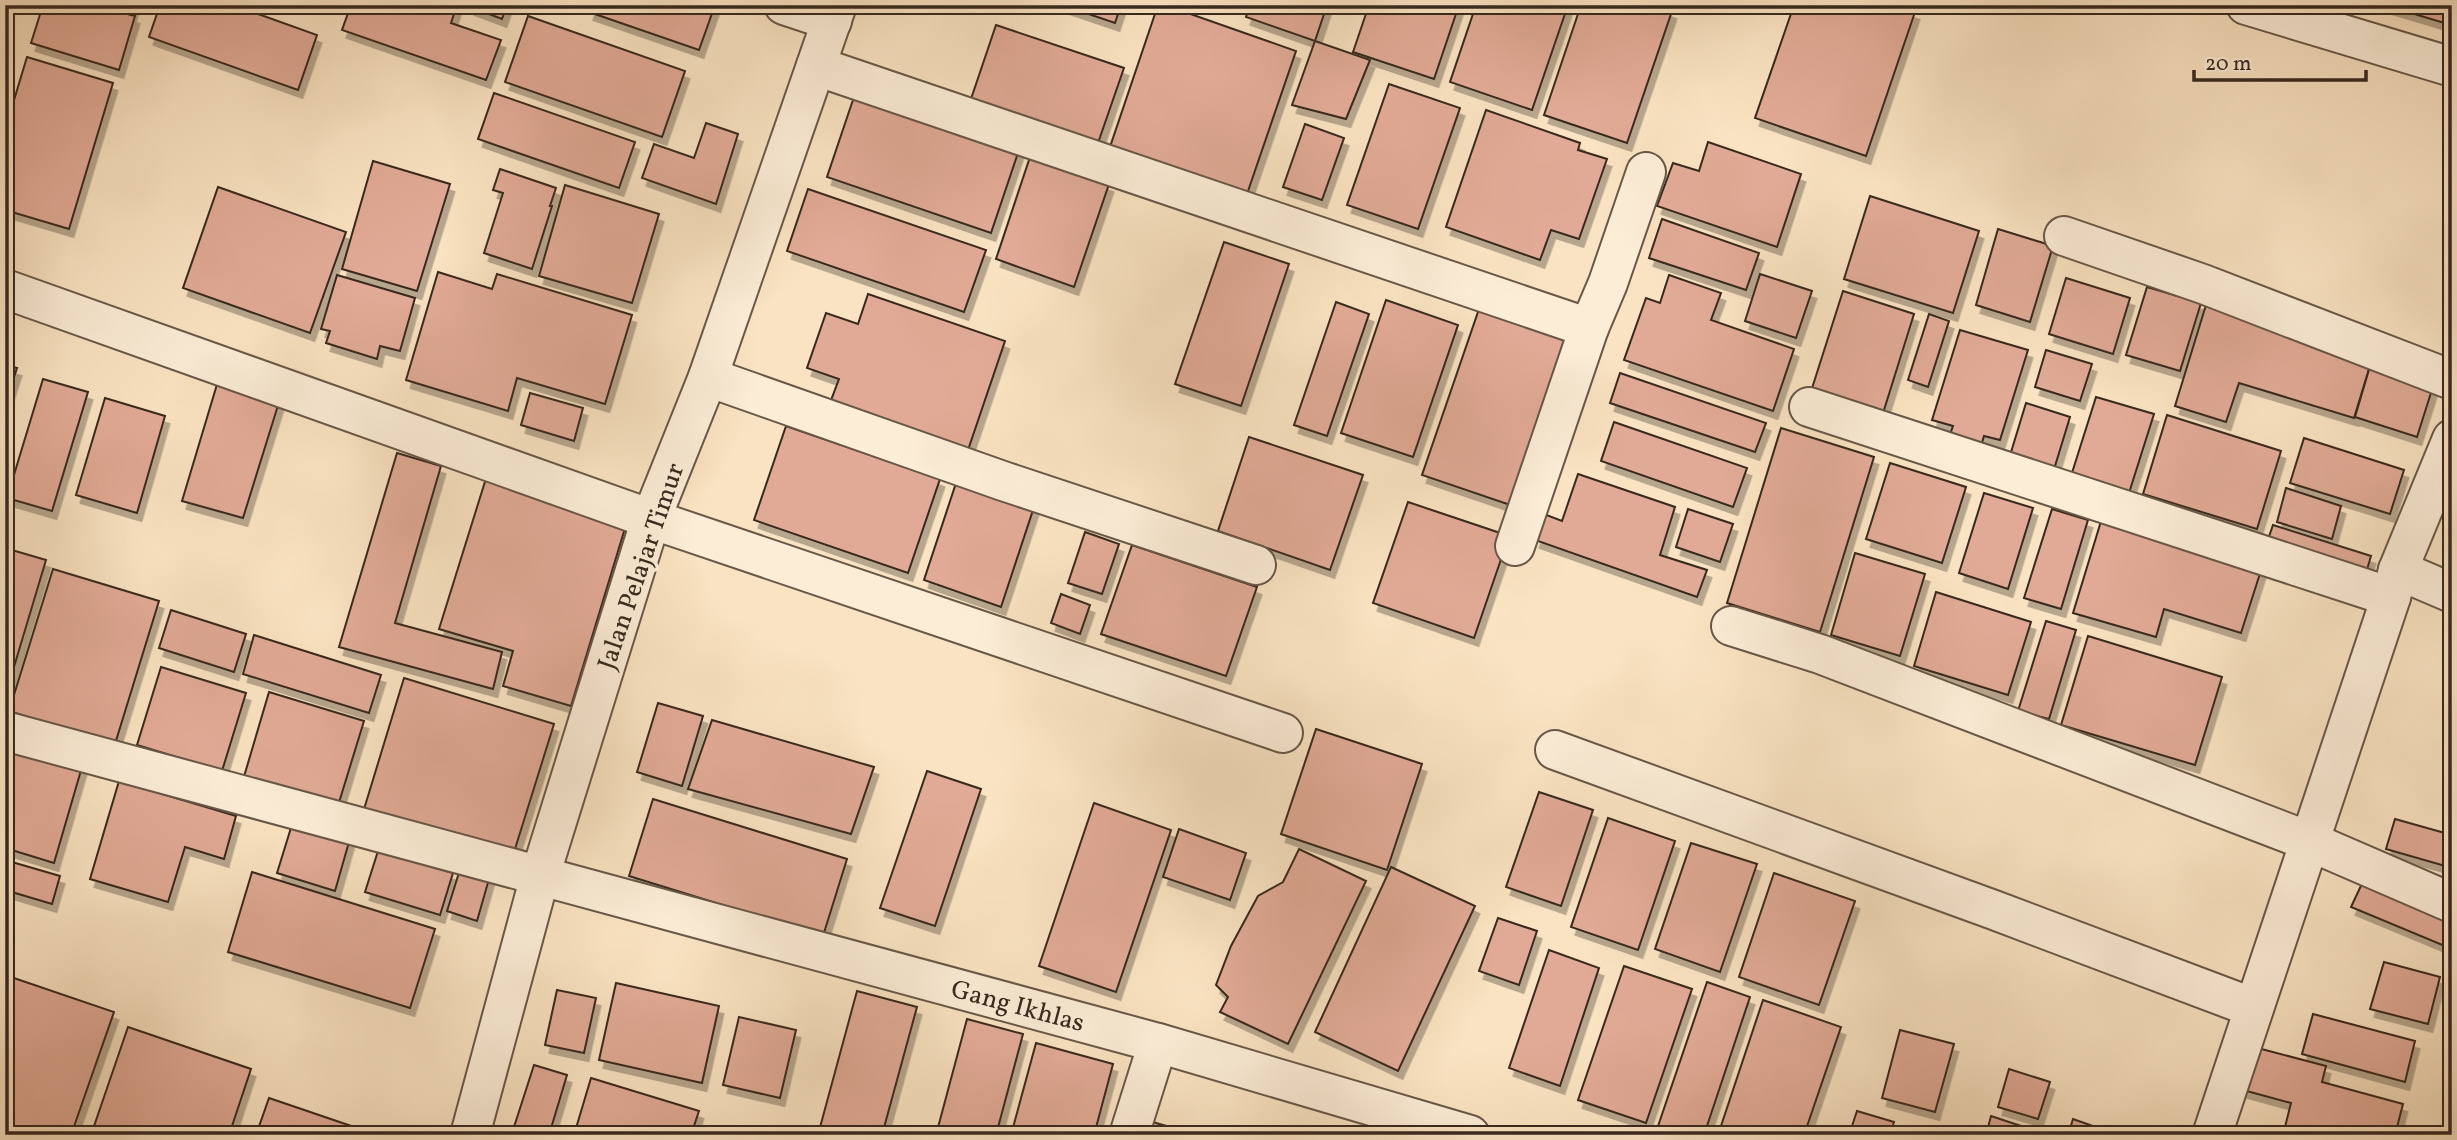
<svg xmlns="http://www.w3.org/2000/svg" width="2457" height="1140" font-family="Vollkorn,serif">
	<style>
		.building { fill: #e1aa96; stroke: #37291f; stroke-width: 2; filter: url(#shadow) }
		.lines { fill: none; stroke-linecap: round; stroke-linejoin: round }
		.minor-casing { stroke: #685848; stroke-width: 42 }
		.minor { stroke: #fcedd7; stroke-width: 38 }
		.labels { text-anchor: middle; stroke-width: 7; stroke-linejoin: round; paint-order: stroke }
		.street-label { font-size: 26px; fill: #37291f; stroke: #fcedd7 }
	</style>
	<defs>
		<filter id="shadow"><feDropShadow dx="4.5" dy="8" stdDeviation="0" flood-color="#0004"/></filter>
	</defs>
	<rect width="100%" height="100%" fill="#fae3c2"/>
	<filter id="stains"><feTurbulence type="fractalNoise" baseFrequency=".00286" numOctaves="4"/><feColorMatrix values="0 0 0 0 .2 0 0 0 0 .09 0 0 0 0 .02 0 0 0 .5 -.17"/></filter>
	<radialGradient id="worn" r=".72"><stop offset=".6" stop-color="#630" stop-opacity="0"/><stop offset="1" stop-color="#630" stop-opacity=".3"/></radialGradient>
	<g class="building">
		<path d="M 43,5 L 99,5 L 135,16 L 119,70 L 31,43 Z"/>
		<path d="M 99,5 L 134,5 L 131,15 Z"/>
		<path d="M 160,5 L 233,5 L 317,35 L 298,90 L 149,37 Z"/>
		<path d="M 351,5 L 457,5 L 451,23 L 501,40 L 486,80 L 342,30 Z"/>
		<path d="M 470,5 L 507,5 L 502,19 L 470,7 Z"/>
		<path d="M 591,5 L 715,5 L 699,50 L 589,12 Z"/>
		<path d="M 1062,5 L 1121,5 L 1115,23 Z"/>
		<path d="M 1158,5 L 1165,5 L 1296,51 L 1247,194 L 1110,147 Z"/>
		<path d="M 1250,5 L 1327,5 L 1315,41 L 1246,17 Z"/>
		<path d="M 1369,5 L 1459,5 L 1434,79 L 1353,52 Z"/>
		<path d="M 1476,5 L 1568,5 L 1532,110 L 1450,82 Z"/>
		<path d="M 1581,5 L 1656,5 L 1672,11 L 1627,143 L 1544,115 Z"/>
		<path d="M 1794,5 L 1894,5 L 1915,12 L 1866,156 L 1755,118 Z"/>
		<path d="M 2384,5 L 2452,5 L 2452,21 L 2451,25 Z"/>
		<path d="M 528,16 L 685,71 L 662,137 L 505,82 Z"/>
		<path d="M 996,25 L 1124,68 L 1098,143 L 971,99 Z"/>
		<path d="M 1315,41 L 1370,60 L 1346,119 L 1292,105 Z"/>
		<path d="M 27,57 L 113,83 L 69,229 L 5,210 L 5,130 Z"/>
		<path d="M 1389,84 L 1460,108 L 1418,229 L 1347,205 Z"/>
		<path d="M 857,88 L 1021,144 L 991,233 L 827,177 Z"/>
		<path d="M 494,93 L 635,142 L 619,188 L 478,139 Z"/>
		<path d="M 1486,110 L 1580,143 L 1578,150 L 1607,159 L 1579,239 L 1551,230 L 1540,260 L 1446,227 Z"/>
		<path d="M 706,123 L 738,134 L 716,204 L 642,178 L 654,144 L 694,158 Z"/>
		<path d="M 1305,124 L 1344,138 L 1322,200 L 1283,187 Z"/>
		<path d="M 1708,142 L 1801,174 L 1777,247 L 1657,206 L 1673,163 L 1699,171 Z"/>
		<path d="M 1030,157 L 1109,184 L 1074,287 L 996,259 Z"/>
		<path d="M 373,161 L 450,184 L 417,291 L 342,269 Z"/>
		<path d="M 500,169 L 556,188 L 550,206 L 552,206 L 532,269 L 484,253 L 503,193 L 493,190 Z"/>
		<path d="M 565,185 L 659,214 L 632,303 L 539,276 Z"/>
		<path d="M 218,187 L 346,232 L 310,333 L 183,288 Z"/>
		<path d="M 808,189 L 986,250 L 964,312 L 787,251 Z"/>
		<path d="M 1870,196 L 1979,231 L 1953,313 L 1844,279 Z"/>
		<path d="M 1662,219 L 1759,253 L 1746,290 L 1649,258 Z"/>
		<path d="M 1998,229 L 2053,246 L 2030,322 L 1976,305 Z"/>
		<path d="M 1224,242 L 1289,264 L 1241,406 L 1175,384 Z"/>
		<path d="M 438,272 L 492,289 L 497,274 L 632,315 L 605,404 L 517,378 L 508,411 L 406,380 Z"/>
		<path d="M 1760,274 L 1812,291 L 1796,338 L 1745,321 Z"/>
		<path d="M 337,275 L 415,298 L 400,351 L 380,346 L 377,359 L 326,343 L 330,331 L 321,329 Z"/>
		<path d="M 1669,275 L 1721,293 L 1711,320 L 1794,349 L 1773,411 L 1624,360 L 1646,298 L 1660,303 Z"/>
		<path d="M 2066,278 L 2130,298 L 2113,354 L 2049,334 Z"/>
		<path d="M 2147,287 L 2201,303 L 2180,371 L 2126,355 Z"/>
		<path d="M 1843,291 L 1914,314 L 1879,426 L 1807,404 Z"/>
		<path d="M 868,294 L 1005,341 L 968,450 L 830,403 L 839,379 L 807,368 L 826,313 L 858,324 Z"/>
		<path d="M 1386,300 L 1458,325 L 1413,457 L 1341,433 Z"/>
		<path d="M 1336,302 L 1369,314 L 1327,436 L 1294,425 Z"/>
		<path d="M 2206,305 L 2373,356 L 2354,418 L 2239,383 L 2226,422 L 2175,406 Z"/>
		<path d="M 1479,309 L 1576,342 L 1519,508 L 1422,475 Z"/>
		<path d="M 1929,314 L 1949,321 L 1928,387 L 1908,380 Z"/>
		<path d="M 1960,330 L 2028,350 L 2000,440 L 1984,436 L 1978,456 L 1946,446 L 1953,426 L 1932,420 Z"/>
		<path d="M 2046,350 L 2092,364 L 2080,401 L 2035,387 Z"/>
		<path d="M 2373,356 L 2436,377 L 2417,437 L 2355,417 Z"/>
		<path d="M 5,365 L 17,368 L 5,406 Z"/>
		<path d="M 1620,373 L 1766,423 L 1755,452 L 1610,403 Z"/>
		<path d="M 43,379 L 88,392 L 52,511 L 7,498 Z"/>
		<path d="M 218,381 L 280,399 L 243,518 L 182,501 Z"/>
		<path d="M 530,393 L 583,408 L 574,441 L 521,425 Z"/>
		<path d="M 2096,397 L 2154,414 L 2129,493 L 2071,476 Z"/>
		<path d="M 105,398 L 165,416 L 137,513 L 76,495 Z"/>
		<path d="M 2026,403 L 2070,417 L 2052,476 L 2008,462 Z"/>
		<path d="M 2167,415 L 2281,451 L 2257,529 L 2143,494 Z"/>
		<path d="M 1614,422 L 1747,468 L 1733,507 L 1601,461 Z"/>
		<path d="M 786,426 L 940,479 L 908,573 L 754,520 Z"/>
		<path d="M 1781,428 L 1874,457 L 1820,632 L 1727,603 Z"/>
		<path d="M 1249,437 L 1363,475 L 1330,570 L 1218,531 Z"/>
		<path d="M 2304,438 L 2404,470 L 2390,514 L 2290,483 Z"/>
		<path d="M 397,453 L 441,466 L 395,623 L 502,652 L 493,689 L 339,647 Z"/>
		<path d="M 1890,463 L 1966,487 L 1942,563 L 1866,539 Z"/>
		<path d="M 488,472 L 629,515 L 571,706 L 503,686 L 513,651 L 439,629 Z"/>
		<path d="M 1578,474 L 1675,507 L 1660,555 L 1707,570 L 1697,597 L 1535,540 L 1544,514 L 1562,521 Z"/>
		<path d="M 957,480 L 1034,507 L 1001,607 L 924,580 Z"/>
		<path d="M 2286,488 L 2341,506 L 2332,539 L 2277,522 Z"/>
		<path d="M 1984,493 L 2033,508 L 2008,589 L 1959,573 Z"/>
		<path d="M 1408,502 L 1509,536 L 1474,638 L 1373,603 Z"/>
		<path d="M 1688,509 L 1733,524 L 1720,562 L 1676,547 Z"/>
		<path d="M 2052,509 L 2088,520 L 2061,609 L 2024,598 Z"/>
		<path d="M 2102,518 L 2263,564 L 2241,633 L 2164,609 L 2156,637 L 2073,613 Z"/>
		<path d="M 2273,525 L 2371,556 L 2364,580 L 2265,548 Z"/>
		<path d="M 1085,532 L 1119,544 L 1102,594 L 1068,583 Z"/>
		<path d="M 1132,545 L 1257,587 L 1226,676 L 1101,634 Z"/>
		<path d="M 5,548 L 46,560 L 5,697 Z"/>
		<path d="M 1855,553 L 1925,574 L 1900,656 L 1831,635 Z"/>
		<path d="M 53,569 L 159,601 L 115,744 L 9,711 Z"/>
		<path d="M 1936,592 L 2031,622 L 2008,695 L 1914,666 Z"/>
		<path d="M 1061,594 L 1090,605 L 1080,634 L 1051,623 Z"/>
		<path d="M 171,610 L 246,634 L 234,672 L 159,648 Z"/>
		<path d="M 2046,621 L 2076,630 L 2049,719 L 2018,711 Z"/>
		<path d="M 254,635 L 381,675 L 369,713 L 243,674 Z"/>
		<path d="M 2088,636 L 2222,677 L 2195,765 L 2061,725 Z"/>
		<path d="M 161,667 L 246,693 L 222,771 L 137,745 Z"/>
		<path d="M 404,678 L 554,724 L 510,865 L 361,819 Z"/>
		<path d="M 269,692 L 364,721 L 337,809 L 243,780 Z"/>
		<path d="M 658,703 L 703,716 L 682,786 L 637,772 Z"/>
		<path d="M 712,720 L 874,767 L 851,834 L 688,789 Z"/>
		<path d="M 1316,729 L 1422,764 L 1387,870 L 1281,834 Z"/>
		<path d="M 5,744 L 82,767 L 54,863 L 5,848 Z"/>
		<path d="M 927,771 L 981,789 L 935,926 L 880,908 Z"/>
		<path d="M 119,781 L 236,816 L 224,859 L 185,847 L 168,902 L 90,879 Z"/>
		<path d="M 1539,792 L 1593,810 L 1561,906 L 1506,887 Z"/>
		<path d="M 653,799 L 847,859 L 823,936 L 629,876 Z"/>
		<path d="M 1094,803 L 1171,830 L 1116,992 L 1039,966 Z"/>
		<path d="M 294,818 L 351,835 L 335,891 L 277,873 Z"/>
		<path d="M 1608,818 L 1675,841 L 1638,950 L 1571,927 Z"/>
		<path d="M 2395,819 L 2452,835 L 2452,868 L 2386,849 Z"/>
		<path d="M 1179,829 L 1246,853 L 1230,900 L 1163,877 Z"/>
		<path d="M 1691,843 L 1757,864 L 1720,972 L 1655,949 Z"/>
		<path d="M 1299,849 L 1366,881 L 1288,1044 L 1220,1012 L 1228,997 L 1216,985 L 1231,946 L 1258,896 L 1283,882 Z"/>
		<path d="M 378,851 L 453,873 L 440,915 L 365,892 Z"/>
		<path d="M 5,860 L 60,876 L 52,904 L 5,890 Z"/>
		<path d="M 462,863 L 491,872 L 477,921 L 447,911 Z"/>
		<path d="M 1391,867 L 1475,906 L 1398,1071 L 1315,1032 Z"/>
		<path d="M 252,872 L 435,929 L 410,1008 L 228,952 Z"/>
		<path d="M 1774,873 L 1855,901 L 1819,1005 L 1739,977 Z"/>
		<path d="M 2366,875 L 2452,911 L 2452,949 L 2351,907 Z"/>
		<path d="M 1498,918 L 1537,931 L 1519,985 L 1479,971 Z"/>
		<path d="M 1549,950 L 1599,968 L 1560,1086 L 1509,1068 Z"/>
		<path d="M 2384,962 L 2440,977 L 2428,1024 L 2370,1009 Z"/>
		<path d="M 1624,966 L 1692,989 L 1646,1123 L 1578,1100 Z"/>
		<path d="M 5,975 L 114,1012 L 71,1135 L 5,1135 Z"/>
		<path d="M 1707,982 L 1750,997 L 1704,1135 L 1655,1135 Z"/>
		<path d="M 616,983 L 719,1006 L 702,1083 L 599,1060 Z"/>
		<path d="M 557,990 L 596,998 L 584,1053 L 545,1045 Z"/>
		<path d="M 857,991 L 917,1007 L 882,1135 L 833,1135 L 819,1131 Z"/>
		<path d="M 1763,1000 L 1841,1027 L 1804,1135 L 1718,1135 Z"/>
		<path d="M 2313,1014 L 2415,1041 L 2405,1082 L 2302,1054 Z"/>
		<path d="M 739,1017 L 796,1030 L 780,1098 L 723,1085 Z"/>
		<path d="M 967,1019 L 1023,1034 L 996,1135 L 936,1135 Z"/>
		<path d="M 128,1027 L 251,1069 L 229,1135 L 91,1135 Z"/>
		<path d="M 1900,1030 L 1954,1044 L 1935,1112 L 1882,1098 Z"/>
		<path d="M 1036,1043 L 1113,1064 L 1094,1135 L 1011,1135 Z"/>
		<path d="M 2254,1047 L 2326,1066 L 2322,1082 L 2403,1104 L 2395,1135 L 2283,1135 L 2291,1103 L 2243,1090 Z"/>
		<path d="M 534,1065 L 567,1075 L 549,1135 L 528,1135 L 513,1130 Z"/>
		<path d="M 2009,1069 L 2050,1082 L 2038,1119 L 1998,1107 Z"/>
		<path d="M 591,1078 L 699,1111 L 691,1135 L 574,1135 Z"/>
		<path d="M 269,1098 L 360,1129 L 358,1135 L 256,1135 Z"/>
		<path d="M 1857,1111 L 1894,1122 L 1890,1135 L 1849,1135 Z"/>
		<path d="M 1991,1116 L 2027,1128 L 2025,1135 L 1986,1135 Z"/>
		<path d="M 2073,1119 L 2118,1135 L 2068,1135 Z"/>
		<path d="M 1149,1121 L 1198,1135 L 1145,1135 Z"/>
	</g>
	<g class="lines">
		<g class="minor-casing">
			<g id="minor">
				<path d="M 784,5 L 832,21"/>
				<path d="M 2246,5 L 2452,67"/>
				<path d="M 816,66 L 1589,328 L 1515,546"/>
				<path d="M 2064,236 L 2203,284 L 2452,380"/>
				<path d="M 5,289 L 651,519 L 1283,733"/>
				<path d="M 1589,328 L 1608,283 L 1646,172"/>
				<path d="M 708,377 L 1003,481 L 1256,565"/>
				<path d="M 1809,407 L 2391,597"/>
				<path d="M 2398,570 L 2452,593"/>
				<path d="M 1731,626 L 1820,654 L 2311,842 L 2452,903"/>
				<path d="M 5,731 L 1158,1043 L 1470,1135"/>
				<path d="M 1555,750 L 1994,910 L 2254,1008"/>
				<path d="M 470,1135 L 540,876 L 651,519 L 708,377 L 837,5"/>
				<path d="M 1129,1135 L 1158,1043"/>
				<path d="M 2212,1135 L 2391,597 L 2398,570 L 2452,439"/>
			</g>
		</g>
		<use href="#minor" class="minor"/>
	</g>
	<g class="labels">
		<g class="street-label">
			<text transform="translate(640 566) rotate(-71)" y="9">Jalan Pelajar Timur</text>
			<text transform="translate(1018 1005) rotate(15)" y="9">Gang Ikhlas</text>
		</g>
	</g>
	<rect width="2457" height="1140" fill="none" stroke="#fae3c2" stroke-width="28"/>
	<rect x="7" y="7" width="2443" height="1126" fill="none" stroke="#37291f" stroke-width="3.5"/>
	<rect x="14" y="14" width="2429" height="1112" fill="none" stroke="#37291f" stroke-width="2"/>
	<path d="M2194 70v10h172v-10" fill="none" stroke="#37291f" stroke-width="3.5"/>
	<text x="2205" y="70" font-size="21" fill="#37291f" stroke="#fcedd7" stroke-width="5" paint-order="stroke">20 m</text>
	<rect width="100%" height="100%" filter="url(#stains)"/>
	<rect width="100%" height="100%" fill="url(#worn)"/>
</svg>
